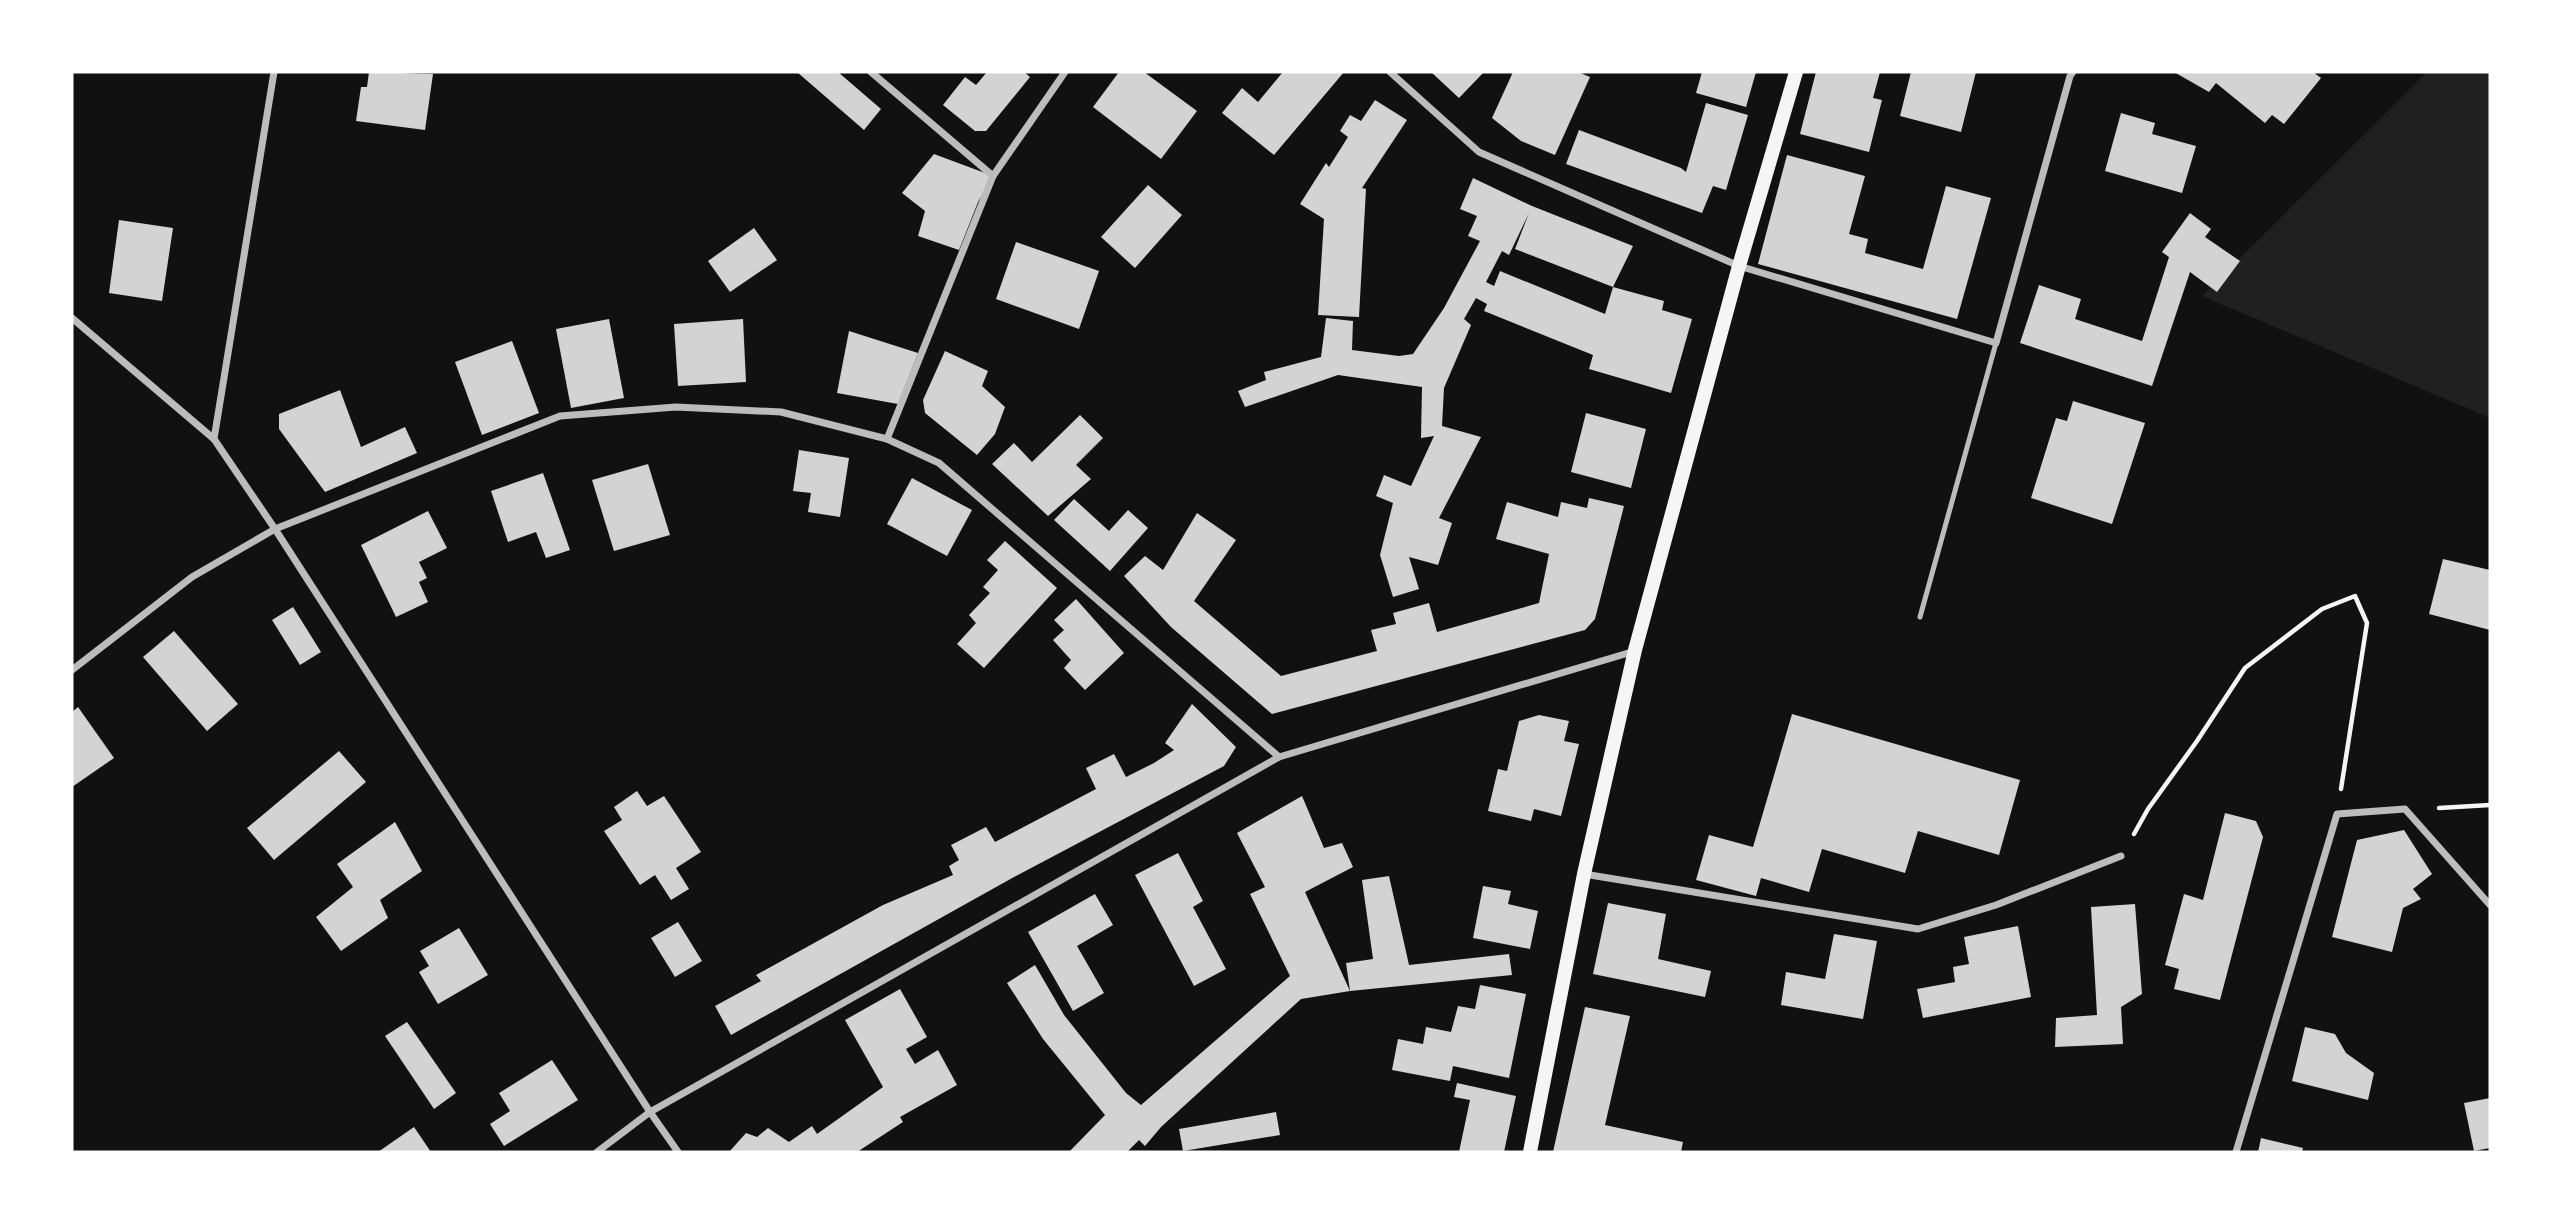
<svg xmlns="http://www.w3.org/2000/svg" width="2562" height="1224" font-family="Lora,serif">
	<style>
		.green { fill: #202020 }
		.building { fill: #d3d3d3; fill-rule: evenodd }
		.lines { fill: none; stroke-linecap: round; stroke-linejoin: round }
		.path { stroke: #f5f5f5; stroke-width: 4.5 }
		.service { stroke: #bcbcbc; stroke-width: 5 }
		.minor { stroke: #bcbcbc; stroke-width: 7 }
		.secondary { stroke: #f5f5f5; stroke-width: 14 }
	</style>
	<rect width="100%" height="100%" fill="#111"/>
	<path class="green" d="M 2427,72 L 2490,72 L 2490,418 L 2202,296 Z"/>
	<g class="building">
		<path d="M 369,72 L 433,74 L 425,130 L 356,121 L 361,87 L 367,87 Z"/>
		<path d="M 797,72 L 838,72 L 881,109 L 864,130 Z"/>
		<path d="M 987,72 L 1024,72 L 1030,77 L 986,131 L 975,131 L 943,105 L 965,77 L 976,85 Z"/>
		<path d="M 1119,72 L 1144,72 L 1197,111 L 1161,159 L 1093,107 Z"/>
		<path d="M 1283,72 L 1344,72 L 1274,155 L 1222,113 L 1242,88 L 1258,102 Z"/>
		<path d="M 1431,72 L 1484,72 L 1459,98 Z"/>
		<path d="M 1513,72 L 1578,72 L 1590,77 L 1555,155 L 1521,141 L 1492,118 Z"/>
		<path d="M 1702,72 L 1756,72 L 1746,107 L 1696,93 Z"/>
		<path d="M 1816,72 L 1880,72 L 1873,98 L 1882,100 L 1869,152 L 1800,134 Z"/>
		<path d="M 1911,72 L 1976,72 L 1961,132 L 1900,116 Z"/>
		<path d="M 2174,72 L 2313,72 L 2321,78 L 2284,124 L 2272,115 L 2265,123 L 2216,83 L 2209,92 Z"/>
		<path d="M 1375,100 L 1407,120 L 1362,188 L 1366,189 L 1359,317 L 1318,315 L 1324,219 L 1300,204 L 1326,163 L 1329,167 L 1348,137 L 1340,131 L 1350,115 L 1361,121 Z"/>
		<path d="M 1706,103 L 1748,115 L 1726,190 L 1713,186 L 1702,213 L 1566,164 L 1579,130 L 1681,168 L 1686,172 Z"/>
		<path d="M 2121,113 L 2155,123 L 2152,134 L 2196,146 L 2182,193 L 2105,171 Z"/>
		<path d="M 934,154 L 993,176 L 978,202 L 959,250 L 918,236 L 925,211 L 902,193 Z"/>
		<path d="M 1787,155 L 1865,176 L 1849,234 L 1868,239 L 1865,253 L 1923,269 L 1946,186 L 1991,198 L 1957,319 L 1758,264 Z"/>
		<path d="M 1473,178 L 1532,206 L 1633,246 L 1613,287 L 1664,301 L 1662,310 L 1692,319 L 1671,393 L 1589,369 L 1593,355 L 1484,311 L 1487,304 L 1476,298 L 1464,319 L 1471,325 L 1444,388 L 1442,426 L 1481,437 L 1439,518 L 1452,523 L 1438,565 L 1409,557 L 1419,589 L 1393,597 L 1380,555 L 1393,503 L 1376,496 L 1384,475 L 1411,486 L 1434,436 L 1421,438 L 1422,387 L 1338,375 L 1245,407 L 1238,391 L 1266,380 L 1264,372 L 1321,357 L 1326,318 L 1353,321 L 1352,350 L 1399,356 L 1413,354 L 1444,308 L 1480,241 L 1468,236 L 1477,216 L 1460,209 ZM 1529,213 L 1515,249 L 1613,287 L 1605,314 L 1500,271 L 1494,286 L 1486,282 L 1502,251 L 1509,255 Z"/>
		<path d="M 1148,185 L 1182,215 L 1135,268 L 1101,237 Z"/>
		<path d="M 2190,213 L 2211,229 L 2205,237 L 2240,261 L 2217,292 L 2190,272 L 2152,386 L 2020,343 L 2039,285 L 2081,299 L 2075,319 L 2142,341 L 2169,257 L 2162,252 Z"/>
		<path d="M 119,220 L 173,228 L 162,301 L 109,293 Z"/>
		<path d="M 754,228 L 777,260 L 730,292 L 708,261 Z"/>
		<path d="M 1016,242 L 1099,271 L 1079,329 L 996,299 Z"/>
		<path d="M 609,319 L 624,398 L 571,408 L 556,329 Z"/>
		<path d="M 743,319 L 746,382 L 678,386 L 674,324 Z"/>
		<path d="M 849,331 L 918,353 L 898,404 L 837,393 Z"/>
		<path d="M 512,341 L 539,413 L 482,435 L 455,362 Z"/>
		<path d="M 945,351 L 988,371 L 982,386 L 1005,407 L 995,434 L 977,455 L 925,413 L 923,400 Z"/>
		<path d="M 340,390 L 361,447 L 405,427 L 417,453 L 325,492 L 279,429 L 279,414 Z"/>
		<path d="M 2073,401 L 2145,423 L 2112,524 L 2031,498 L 2056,418 L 2067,421 Z"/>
		<path d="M 1586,413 L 1646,429 L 1631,488 L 1571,472 Z"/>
		<path d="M 1080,415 L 1103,438 L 1076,465 L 1091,479 L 1048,516 L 992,464 L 1014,443 L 1032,462 Z"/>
		<path d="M 799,450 L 849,458 L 840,517 L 808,512 L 811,493 L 793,491 Z"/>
		<path d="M 648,464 L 670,535 L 614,551 L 592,480 Z"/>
		<path d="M 543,473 L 570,550 L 546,558 L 536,532 L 508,542 L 491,491 Z"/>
		<path d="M 912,478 L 972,510 L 947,556 L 887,524 Z"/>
		<path d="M 1589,498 L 1624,506 L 1595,619 L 1585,630 L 1272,714 L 1171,627 L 1124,576 L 1145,556 L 1163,570 L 1197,513 L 1236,540 L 1194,601 L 1281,676 L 1377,651 L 1371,630 L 1396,624 L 1393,613 L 1429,603 L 1437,632 L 1539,603 L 1549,554 L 1496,539 L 1507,502 L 1558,517 L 1561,502 L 1587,508 Z"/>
		<path d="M 1074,499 L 1109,531 L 1128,510 L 1148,528 L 1110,571 L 1054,520 Z"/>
		<path d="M 428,511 L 447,548 L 419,562 L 427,578 L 419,582 L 428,602 L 396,617 L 361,545 Z"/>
		<path d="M 1005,541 L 1057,588 L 984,668 L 957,644 L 976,623 L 969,615 L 990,593 L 983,587 L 998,570 L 987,560 Z"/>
		<path d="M 2443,559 L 2490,570 L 2490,630 L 2429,614 Z"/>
		<path d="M 1076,599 L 1124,653 L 1085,690 L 1064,668 L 1071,660 L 1053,640 L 1064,630 L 1054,620 Z"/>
		<path d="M 293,607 L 321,652 L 300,665 L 272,620 Z"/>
		<path d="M 174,631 L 238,704 L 207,731 L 143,657 Z"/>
		<path d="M 1192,704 L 1236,747 L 1224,766 L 1014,877 L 731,1035 L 715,1006 L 761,981 L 756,975 L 883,905 L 953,875 L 949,866 L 959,860 L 951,845 L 986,827 L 995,842 L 1096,789 L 1086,768 L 1114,754 L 1126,777 L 1154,763 L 1174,750 L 1165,743 Z"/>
		<path d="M 78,707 L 114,758 L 72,787 L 72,712 Z"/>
		<path d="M 1792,714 L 2020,780 L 1999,855 L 1918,831 L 1905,873 L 1822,849 L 1809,892 L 1761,878 L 1756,896 L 1696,880 L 1709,835 L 1753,847 Z"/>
		<path d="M 1539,715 L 1569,721 L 1564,741 L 1579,744 L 1561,816 L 1534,809 L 1531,821 L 1488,811 L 1498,769 L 1507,771 L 1519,721 Z"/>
		<path d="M 339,751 L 366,782 L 274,860 L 247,828 Z"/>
		<path d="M 637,791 L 647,806 L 664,796 L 701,852 L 676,868 L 689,889 L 671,900 L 655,875 L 640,885 L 604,831 L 622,820 L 614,807 Z"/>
		<path d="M 1302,796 L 1324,848 L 1342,843 L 1353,867 L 1305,892 L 1350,991 L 1301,999 L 1161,1127 L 1145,1146 L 1139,1140 L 1127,1152 L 1069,1152 L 1105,1115 L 1043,1039 L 1007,983 L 1035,965 L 1064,1015 L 1126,1093 L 1141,1105 L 1290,976 L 1250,894 L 1265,887 L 1237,833 Z"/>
		<path d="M 2225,813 L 2256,821 L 2263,837 L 2220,1000 L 2174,989 L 2179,969 L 2165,965 L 2184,894 L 2203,900 Z"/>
		<path d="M 395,822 L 422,871 L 380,900 L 388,918 L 341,951 L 316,917 L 353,887 L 337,864 Z"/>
		<path d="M 2404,830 L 2432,874 L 2413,889 L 2421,899 L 2403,908 L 2392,952 L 2332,937 L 2357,840 Z"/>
		<path d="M 1178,853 L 1203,901 L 1193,907 L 1226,969 L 1194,986 L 1135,875 Z"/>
		<path d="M 1389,876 L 1409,965 L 1509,954 L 1512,975 L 1350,991 L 1346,963 L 1373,959 L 1362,880 Z"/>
		<path d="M 1483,886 L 1511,891 L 1508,904 L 1538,911 L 1530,949 L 1473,938 Z"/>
		<path d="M 1095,894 L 1113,925 L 1077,946 L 1104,993 L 1073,1011 L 1028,932 Z"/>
		<path d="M 1608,903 L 1666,914 L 1658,959 L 1711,971 L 1705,997 L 1593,974 Z"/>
		<path d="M 2135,904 L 2142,994 L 2121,1007 L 2123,1044 L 2055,1047 L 2056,1018 L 2097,1015 L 2091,907 Z"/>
		<path d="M 678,922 L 702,961 L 675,977 L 651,938 Z"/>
		<path d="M 2018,926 L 2031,997 L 1923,1018 L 1917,989 L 1955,982 L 1953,967 L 1969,964 L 1964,937 Z"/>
		<path d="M 459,928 L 488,975 L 438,1004 L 419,972 L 429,966 L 420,951 Z"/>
		<path d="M 1834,934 L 1877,941 L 1863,1019 L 1781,1005 L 1786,972 L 1825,979 Z"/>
		<path d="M 1480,985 L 1526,994 L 1509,1078 L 1453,1066 L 1450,1081 L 1392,1070 L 1398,1039 L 1423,1044 L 1426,1027 L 1451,1032 L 1458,1006 L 1475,1009 Z"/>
		<path d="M 900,989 L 927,1037 L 906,1049 L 915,1064 L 938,1050 L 957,1085 L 900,1117 L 903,1122 L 857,1152 L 729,1152 L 746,1133 L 757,1137 L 768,1128 L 789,1142 L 812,1126 L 817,1134 L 883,1087 L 845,1020 Z"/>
		<path d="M 1585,1007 L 1630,1016 L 1605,1125 L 1683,1142 L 1681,1152 L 1553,1152 Z"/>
		<path d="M 407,1022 L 456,1093 L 434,1109 L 385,1036 Z"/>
		<path d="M 2305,1027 L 2335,1034 L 2346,1053 L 2374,1073 L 2368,1100 L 2292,1081 Z"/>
		<path d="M 552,1060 L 578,1100 L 504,1146 L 490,1124 L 510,1111 L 499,1093 Z"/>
		<path d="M 1457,1083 L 1516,1096 L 1504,1152 L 1459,1152 L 1470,1100 L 1454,1097 Z"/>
		<path d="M 2490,1098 L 2490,1148 L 2474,1151 L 2464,1103 Z"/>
		<path d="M 1276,1112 L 1280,1135 L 1183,1151 L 1179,1129 Z"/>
		<path d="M 414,1127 L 431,1152 L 378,1152 Z"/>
		<path d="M 2261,1138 L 2303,1148 L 2302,1152 L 2258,1152 Z"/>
	</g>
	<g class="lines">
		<g class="path">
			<path d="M 2439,808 L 2490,805"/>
			<path d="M 2134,834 L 2148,809 L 2197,741 L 2245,668 L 2322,609 L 2355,596 L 2367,623 L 2341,789"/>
		</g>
		<path class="service" d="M 1920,617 L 1996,343"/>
		<g class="minor">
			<path d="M 871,72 L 993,176"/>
			<path d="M 1390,72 L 1479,152 L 1739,266 L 1996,343 L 2070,76 L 2073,72"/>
			<path d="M 72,318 L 214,439 L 275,529 L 650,1112 L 678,1152"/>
			<path d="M 214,439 L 274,72"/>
			<path d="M 887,439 L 993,176 L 1065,72"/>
			<path d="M 72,670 L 192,577 L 275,529 L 560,416 L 676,407 L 781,412 L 887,439 L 939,463 L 1279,757"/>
			<path d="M 1584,874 L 1918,929 L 1996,905 L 2121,856"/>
			<path d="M 597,1152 L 650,1112 L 1279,757 L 1635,651"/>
			<path d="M 2236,1152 L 2337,814 L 2405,809 L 2490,905"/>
		</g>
		<path class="secondary" d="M 1530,1152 L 1584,874 L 1635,650 L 1739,266 L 1796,72"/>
	</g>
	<rect width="2562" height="1224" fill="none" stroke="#ffffff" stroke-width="147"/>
</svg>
